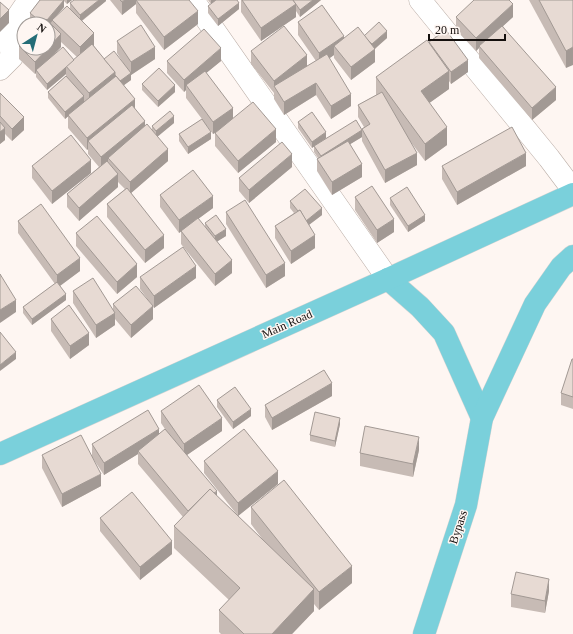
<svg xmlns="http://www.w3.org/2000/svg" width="573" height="634" font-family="'Times New Roman',serif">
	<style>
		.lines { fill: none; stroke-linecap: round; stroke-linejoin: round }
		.minor-casing { stroke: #bbaea7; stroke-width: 23 }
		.major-casing { stroke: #d5d4d3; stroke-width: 23 }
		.minor { stroke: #fff; stroke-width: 22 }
		.major { stroke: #7ad0db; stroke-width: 22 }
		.wall { fill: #c7bbb5; fill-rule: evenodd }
		.shaded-wall { fill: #a29994 }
		.building { fill: #e7dad3; stroke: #a29994 }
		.labels { text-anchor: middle; stroke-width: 3; stroke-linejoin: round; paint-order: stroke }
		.street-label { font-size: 12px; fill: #140f0d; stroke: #fef6f2 }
	</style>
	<rect width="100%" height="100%" fill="#fef6f2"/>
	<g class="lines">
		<g class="minor-casing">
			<g id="minor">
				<path d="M 193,0 L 388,279"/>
				<path d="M 420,0 L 549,158 L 573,190"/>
				<path d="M 0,69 L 12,57 L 8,31 L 29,0"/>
			</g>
		</g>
		<g class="major-casing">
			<g id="major">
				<path d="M 388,279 L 420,307 L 444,333 L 482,418"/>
				<path d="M 0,454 L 388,279 L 573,194"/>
				<path d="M 424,634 L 466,505 L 482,418 L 535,304 L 561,267 L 573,256"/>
			</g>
		</g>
		<use href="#minor" class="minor"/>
		<use href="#major" class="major"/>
	</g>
	<g class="wall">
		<path d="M 40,0 L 72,0 L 67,4 L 64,1 L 64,7 L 56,16 L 70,9 L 70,3 L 106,0 L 106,1 L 82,21 L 94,46 L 104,59 L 125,66 L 117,53 L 117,41 L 155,59 L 131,75 L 131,80 L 124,85 L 135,109 L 145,126 L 152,130 L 152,126 L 174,123 L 157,136 L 168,161 L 131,193 L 164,248 L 145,263 L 107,217 L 107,204 L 125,189 L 118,182 L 118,187 L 79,221 L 67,207 L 67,194 L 99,167 L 88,154 L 88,149 L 87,150 L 68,128 L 68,116 L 65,119 L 48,98 L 48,92 L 66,76 L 66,74 L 47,90 L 36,77 L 36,73 L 35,74 L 19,59 L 19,46 L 48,24 L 35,24 L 30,19 L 30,13 ZM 61,42 L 77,57 L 74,60 L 55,53 L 61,47 Z"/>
		<path d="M 110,0 L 189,0 L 198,24 L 164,50 L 136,13 L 136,4 L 122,15 Z"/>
		<path d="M 208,0 L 237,0 L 239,9 L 218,26 L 208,13 L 208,6 L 211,4 Z"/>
		<path d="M 241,0 L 321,0 L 300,17 L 296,11 L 296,17 L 261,41 L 241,12 Z"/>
		<path d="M 529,0 L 573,0 L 566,68 Z"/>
		<path d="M 456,17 L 513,17 L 503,26 L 556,100 L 532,120 L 479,58 L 479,48 L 476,51 L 456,30 Z"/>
		<path d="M 298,22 L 344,38 L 364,36 L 387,38 L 375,49 L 375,62 L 351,80 L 334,58 L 334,55 L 329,58 L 351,106 L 331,119 L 316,95 L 284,115 L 274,99 L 274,93 L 251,64 L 251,51 L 307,66 L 316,61 L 298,35 Z"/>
		<path d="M 429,42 L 468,72 L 451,84 L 449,81 L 449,89 L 429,103 L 447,145 L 425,161 L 410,141 L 417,165 L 385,183 L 362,141 L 362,137 L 350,144 L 362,177 L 332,195 L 317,171 L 317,159 L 318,158 L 314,152 L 314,146 L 312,148 L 298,128 L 298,122 L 326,138 L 362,129 L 364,127 L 358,117 L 358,105 L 376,95 L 376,77 L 429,44 Z"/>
		<path d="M 167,61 L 221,61 L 206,73 L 233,118 L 276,142 L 238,173 L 215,146 L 215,133 L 213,134 L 206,125 L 211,139 L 188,154 L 179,141 L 179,134 L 202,119 L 186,98 L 186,90 L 184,92 L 167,73 Z"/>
		<path d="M 142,84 L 175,92 L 158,107 L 142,90 Z"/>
		<path d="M 0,93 L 24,130 L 12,141 L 5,134 L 5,140 L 0,144 Z"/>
		<path d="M 32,166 L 91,173 L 52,204 L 32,178 Z"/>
		<path d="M 442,166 L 526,166 L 457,205 L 442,179 Z"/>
		<path d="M 292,167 L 249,203 L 239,191 L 239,178 Z"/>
		<path d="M 160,195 L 213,208 L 198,219 L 205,227 L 205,223 L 226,236 L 217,241 L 232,273 L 215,286 L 181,244 L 181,231 L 179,233 L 160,207 Z"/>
		<path d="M 355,197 L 394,232 L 377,243 L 355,210 Z"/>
		<path d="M 390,198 L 425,221 L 408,232 L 390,205 Z"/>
		<path d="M 290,201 L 322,215 L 309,225 L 315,248 L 291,264 L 275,238 L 275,226 L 294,213 L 290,208 Z"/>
		<path d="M 226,212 L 285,276 L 266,288 L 226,224 Z"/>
		<path d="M 18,221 L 80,271 L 60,286 L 66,300 L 32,325 L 23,313 L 23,307 L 55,284 L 18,233 Z"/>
		<path d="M 76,233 L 137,277 L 117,294 L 76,246 Z"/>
		<path d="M 140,277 L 196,278 L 154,308 L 140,289 Z"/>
		<path d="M 73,291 L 113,309 L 113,304 L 153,319 L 131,338 L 115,319 L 115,325 L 96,338 L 73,303 Z"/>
		<path d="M 51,319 L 89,345 L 70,359 L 51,331 Z"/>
		<path d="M 573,359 L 573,409 L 561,405 L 561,393 Z"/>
		<path d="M 332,396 L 272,430 L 265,417 L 265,405 Z"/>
		<path d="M 217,400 L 251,416 L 233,429 L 217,407 Z"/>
		<path d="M 161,411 L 222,431 L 187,455 L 217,496 L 263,540 L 251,524 L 251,507 L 352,583 L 319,610 L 314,604 L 314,611 L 292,634 L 221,634 L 219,632 L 219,610 L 229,600 L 174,548 L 174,526 L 183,517 L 138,464 L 138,454 L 104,475 L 92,457 L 92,444 L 159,434 L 165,429 L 161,423 Z"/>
		<path d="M 340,424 L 335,447 L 310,441 L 310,435 Z"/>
		<path d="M 419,450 L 413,477 L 360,466 L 360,453 Z"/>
		<path d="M 42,455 L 101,486 L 62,507 L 42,468 Z"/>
		<path d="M 204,461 L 278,484 L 238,516 L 204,473 Z"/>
		<path d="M 100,518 L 172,554 L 140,580 L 100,531 Z"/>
		<path d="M 549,591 L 545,613 L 511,607 L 511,594 Z"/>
	</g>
	<g class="shaded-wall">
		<path d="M 64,0 L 64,7 L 48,26 L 44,24 Z"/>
		<path d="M 67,0 L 72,0 L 67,4 Z"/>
		<path d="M 99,0 L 106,0 L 106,1 L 80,22 L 80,15 Z"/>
		<path d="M 125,0 L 141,0 L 136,0 L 136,4 L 122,15 L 122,2 Z"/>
		<path d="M 211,0 L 218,0 L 211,5 Z"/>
		<path d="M 313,0 L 321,0 L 300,17 L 300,10 Z"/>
		<path d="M 239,3 L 239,9 L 218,26 L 218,19 Z"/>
		<path d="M 296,4 L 296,17 L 261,41 L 261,28 Z"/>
		<path d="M 513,4 L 513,17 L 480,47 L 479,46 L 479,48 L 476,51 L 476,38 Z"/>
		<path d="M 9,10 L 9,23 L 0,32 L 0,19 Z"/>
		<path d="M 198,11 L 198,24 L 164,50 L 164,37 Z"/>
		<path d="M 387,31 L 387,38 L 372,51 L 375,49 L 375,62 L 351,80 L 351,67 L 372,51 L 372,44 Z"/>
		<path d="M 94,33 L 94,46 L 80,60 L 80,47 Z"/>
		<path d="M 61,34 L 61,47 L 37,72 L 36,70 L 36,73 L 35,74 L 35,62 Z"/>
		<path d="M 344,36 L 344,48 L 334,46 L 334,55 L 319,66 L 319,53 Z"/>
		<path d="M 155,47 L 155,59 L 131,75 L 131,62 Z"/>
		<path d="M 573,47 L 573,65 L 566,68 L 566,51 Z"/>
		<path d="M 221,48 L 221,61 L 188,88 L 186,85 L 186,90 L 184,92 L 184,80 Z"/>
		<path d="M 307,55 L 307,68 L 274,86 L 274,93 L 274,81 Z"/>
		<path d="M 468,60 L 468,72 L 451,84 L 451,72 Z"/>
		<path d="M 66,67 L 66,74 L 47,90 L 47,84 Z"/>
		<path d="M 449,71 L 449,89 L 421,109 L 421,91 Z"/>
		<path d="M 115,72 L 115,84 L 89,106 L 89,93 Z"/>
		<path d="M 131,73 L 131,80 L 120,88 L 120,81 Z"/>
		<path d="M 316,83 L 316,95 L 284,115 L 284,102 Z"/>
		<path d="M 175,85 L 175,92 L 158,107 L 158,101 Z"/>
		<path d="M 556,87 L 556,100 L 532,120 L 532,108 Z"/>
		<path d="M 351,94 L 351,106 L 331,119 L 331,106 Z"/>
		<path d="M 84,96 L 84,103 L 65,119 L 65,112 Z"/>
		<path d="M 135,99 L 135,112 L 88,141 L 88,149 L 87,150 L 87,138 Z"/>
		<path d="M 233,108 L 233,121 L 213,134 L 213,122 Z"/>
		<path d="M 174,116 L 174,123 L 156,138 L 156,131 Z"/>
		<path d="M 24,117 L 24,130 L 12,141 L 12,129 Z"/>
		<path d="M 145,121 L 145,134 L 108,158 L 108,164 L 101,170 L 101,157 Z"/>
		<path d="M 447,127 L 447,145 L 425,161 L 425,144 Z"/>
		<path d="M 5,128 L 5,140 L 0,144 L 0,132 Z"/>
		<path d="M 276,129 L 276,142 L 238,173 L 238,161 Z"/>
		<path d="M 362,130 L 362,137 L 321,162 L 321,156 Z"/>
		<path d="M 211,132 L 211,139 L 188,154 L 188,147 Z"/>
		<path d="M 326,132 L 326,138 L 312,148 L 312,142 Z"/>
		<path d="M 168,149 L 168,161 L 130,194 L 130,182 Z"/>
		<path d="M 417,153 L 417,165 L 385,183 L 385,170 Z"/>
		<path d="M 526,153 L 526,166 L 457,205 L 457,192 Z"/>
		<path d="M 292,154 L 292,167 L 249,203 L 249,190 Z"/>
		<path d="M 91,160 L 91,173 L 52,204 L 52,191 Z"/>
		<path d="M 362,164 L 362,177 L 332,195 L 332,182 Z"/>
		<path d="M 118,174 L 118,187 L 79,221 L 79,208 Z"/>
		<path d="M 213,196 L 213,208 L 179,233 L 179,220 Z"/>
		<path d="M 322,208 L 322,215 L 306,227 L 306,221 Z"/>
		<path d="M 425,215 L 425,221 L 408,232 L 408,226 Z"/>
		<path d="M 394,219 L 394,232 L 377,243 L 377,230 Z"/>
		<path d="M 226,229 L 226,236 L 215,243 L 215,236 Z"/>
		<path d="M 164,235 L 164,248 L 145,263 L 145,250 Z"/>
		<path d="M 315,235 L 315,248 L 291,264 L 291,251 Z"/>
		<path d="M 80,258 L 80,271 L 57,288 L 57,275 Z"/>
		<path d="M 232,260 L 232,273 L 215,286 L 215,274 Z"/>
		<path d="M 285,263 L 285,276 L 266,288 L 266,275 Z"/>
		<path d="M 137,264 L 137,277 L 117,294 L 117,282 Z"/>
		<path d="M 196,266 L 196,278 L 154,308 L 154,296 Z"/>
		<path d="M 66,294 L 66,300 L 32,325 L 32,319 Z"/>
		<path d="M 16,300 L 16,312 L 0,323 L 0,310 Z"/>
		<path d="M 153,306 L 153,319 L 131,338 L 131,325 Z"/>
		<path d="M 115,313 L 115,325 L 96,338 L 96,325 Z"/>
		<path d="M 89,333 L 89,345 L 70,359 L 70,346 Z"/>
		<path d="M 16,352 L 16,359 L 0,371 L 0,365 Z"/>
		<path d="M 332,383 L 332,396 L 272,430 L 272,418 Z"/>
		<path d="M 251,409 L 251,416 L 233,429 L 233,422 Z"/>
		<path d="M 222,418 L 222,431 L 184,457 L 184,444 Z"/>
		<path d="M 340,418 L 340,424 L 335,447 L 335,441 Z"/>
		<path d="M 159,429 L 159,441 L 138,451 L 138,454 L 104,475 L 104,463 Z"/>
		<path d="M 419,437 L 419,450 L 413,477 L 413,464 Z"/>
		<path d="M 278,471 L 278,484 L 238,516 L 238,503 Z"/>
		<path d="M 101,474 L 101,486 L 62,507 L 62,494 Z"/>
		<path d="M 217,491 L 217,504 L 190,514 Z"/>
		<path d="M 172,541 L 172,554 L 140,580 L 140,567 Z"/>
		<path d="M 352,566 L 352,583 L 319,610 L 319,592 Z"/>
		<path d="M 549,579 L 549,591 L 545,613 L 545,601 Z"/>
		<path d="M 314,589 L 314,611 L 292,634 L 272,634 Z"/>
	</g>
	<g class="building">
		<path d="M 40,0 L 64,0 L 47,20 L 46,19 L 42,23 L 30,13 Z"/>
		<path d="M 74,0 L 99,0 L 80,15 L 70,3 Z"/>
		<path d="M 120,0 L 125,0 L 122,2 Z"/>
		<path d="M 136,0 L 189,0 L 198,11 L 164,37 Z"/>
		<path d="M 216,0 L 237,0 L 239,3 L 218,19 L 208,6 Z"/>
		<path d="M 242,0 L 293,0 L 296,4 L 261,28 Z"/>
		<path d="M 293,0 L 313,0 L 300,10 Z"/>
		<path d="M 474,0 L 509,0 L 513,4 L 476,38 L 456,17 Z"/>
		<path d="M 539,0 L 573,0 L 573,47 L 566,51 Z"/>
		<path d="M 0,2 L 9,10 L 0,19 Z"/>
		<path d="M 322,5 L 344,36 L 319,53 L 298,22 Z"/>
		<path d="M 67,6 L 94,33 L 80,47 L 52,20 Z"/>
		<path d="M 46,19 L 61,34 L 35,62 L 19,46 L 24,41 L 24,48 L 48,48 L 48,24 L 41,24 Z"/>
		<path d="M 379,22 L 387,31 L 372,44 L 364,36 Z"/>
		<path d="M 141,25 L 155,47 L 131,62 L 117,41 Z"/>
		<path d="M 284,26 L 307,55 L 274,81 L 251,51 Z"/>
		<path d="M 502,26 L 556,87 L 532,108 L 479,46 Z"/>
		<path d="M 358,27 L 375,49 L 351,67 L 334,46 Z"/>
		<path d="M 204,29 L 221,48 L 184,80 L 167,61 Z"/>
		<path d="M 446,30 L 468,60 L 451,72 L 429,42 Z"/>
		<path d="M 427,40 L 449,71 L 421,91 L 447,127 L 425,144 L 376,77 Z"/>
		<path d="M 92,44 L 115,72 L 89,93 L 66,66 Z"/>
		<path d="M 63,47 L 74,60 L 47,84 L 36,70 Z"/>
		<path d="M 114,51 L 131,73 L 120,81 L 115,75 L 115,72 L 104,59 Z"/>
		<path d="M 327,54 L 351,94 L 331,106 L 316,83 L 284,102 L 274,86 Z"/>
		<path d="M 159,68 L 175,85 L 158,101 L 142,84 Z"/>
		<path d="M 205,71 L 233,108 L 213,122 L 186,85 Z"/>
		<path d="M 66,76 L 84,96 L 65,112 L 48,92 Z"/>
		<path d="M 116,76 L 135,99 L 87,138 L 68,115 Z"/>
		<path d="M 382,92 L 417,153 L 385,170 L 362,129 L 370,124 L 358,105 Z"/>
		<path d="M 0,93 L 24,117 L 12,129 L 0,116 Z"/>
		<path d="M 253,102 L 276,129 L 238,161 L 215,133 Z"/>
		<path d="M 132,105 L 145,121 L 101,157 L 88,141 Z"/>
		<path d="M 170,111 L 174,116 L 156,131 L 152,126 Z"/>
		<path d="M 312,112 L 326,132 L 312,142 L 298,122 Z"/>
		<path d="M 202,119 L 211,132 L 188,147 L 179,134 Z"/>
		<path d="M 356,120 L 362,130 L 321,156 L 314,146 Z"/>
		<path d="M 0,122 L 5,128 L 0,132 Z"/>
		<path d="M 147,124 L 168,149 L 130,182 L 108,158 Z"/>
		<path d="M 512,127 L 526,153 L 457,192 L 442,166 Z"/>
		<path d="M 71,135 L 91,160 L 52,191 L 32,166 Z"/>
		<path d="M 348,141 L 362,164 L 332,182 L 317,159 Z"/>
		<path d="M 282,142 L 292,154 L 249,190 L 239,178 Z"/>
		<path d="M 107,161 L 118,174 L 79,208 L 67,194 Z"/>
		<path d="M 193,170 L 213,196 L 179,220 L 160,195 Z"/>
		<path d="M 372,186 L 394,219 L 377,230 L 355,197 Z"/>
		<path d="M 407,187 L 425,215 L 408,226 L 390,198 Z"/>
		<path d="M 127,188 L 164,235 L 145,250 L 107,204 Z"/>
		<path d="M 305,189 L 322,208 L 306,221 L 300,210 L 298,211 L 290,201 Z"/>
		<path d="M 245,200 L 285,263 L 266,275 L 226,212 Z"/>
		<path d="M 41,204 L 80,258 L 57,275 L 18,221 Z"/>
		<path d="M 300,210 L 315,235 L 291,251 L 275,226 Z"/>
		<path d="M 216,215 L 226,229 L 215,236 L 205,223 Z"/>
		<path d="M 97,216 L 137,264 L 117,282 L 76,233 Z"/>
		<path d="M 198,218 L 232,260 L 215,274 L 181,231 Z"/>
		<path d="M 183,247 L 196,266 L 154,296 L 140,277 Z"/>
		<path d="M 0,274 L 16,300 L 0,310 Z"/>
		<path d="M 93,278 L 115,313 L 96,325 L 73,291 Z"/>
		<path d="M 57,282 L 66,294 L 32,319 L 23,307 Z"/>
		<path d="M 136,286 L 153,306 L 131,325 L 113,304 Z"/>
		<path d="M 69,305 L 89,333 L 70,346 L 51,319 Z"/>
		<path d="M 0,332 L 16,352 L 0,365 Z"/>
		<path d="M 572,359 L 573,359 L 573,397 L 561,393 Z"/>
		<path d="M 324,370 L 332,383 L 272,418 L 265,405 Z"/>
		<path d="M 199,385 L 222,418 L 184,444 L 161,411 Z"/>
		<path d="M 235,387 L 251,409 L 233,422 L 217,400 Z"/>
		<path d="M 148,410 L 159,429 L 104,463 L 92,444 Z"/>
		<path d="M 315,412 L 340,418 L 335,441 L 310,435 Z"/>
		<path d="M 365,426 L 419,437 L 413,464 L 360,453 Z"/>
		<path d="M 165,429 L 217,491 L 214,493 L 210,489 L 188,511 L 138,451 Z"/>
		<path d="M 244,429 L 278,471 L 238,503 L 204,461 Z"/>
		<path d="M 81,435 L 101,474 L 62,494 L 42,455 Z"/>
		<path d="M 284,480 L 352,566 L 319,592 L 251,507 Z"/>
		<path d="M 210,489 L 314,589 L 272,634 L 244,634 L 219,610 L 240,588 L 174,526 Z"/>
		<path d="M 132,492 L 172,541 L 140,567 L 100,518 Z"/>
		<path d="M 516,572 L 549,579 L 545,601 L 511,594 Z"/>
	</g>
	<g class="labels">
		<g class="street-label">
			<text transform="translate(287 324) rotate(-24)" y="4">Main Road</text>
			<text transform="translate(458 527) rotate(-72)" y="4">Bypass</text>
		</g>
	</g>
	<g transform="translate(36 36) rotate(36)"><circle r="19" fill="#fef6f2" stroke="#a09a96"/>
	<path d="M0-3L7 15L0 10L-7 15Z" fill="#246d77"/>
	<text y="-6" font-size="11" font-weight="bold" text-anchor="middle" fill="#140f0d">N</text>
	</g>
	<path d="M429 34v6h76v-6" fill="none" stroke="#140f0d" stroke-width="2"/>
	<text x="435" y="34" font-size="12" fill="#140f0d" stroke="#fef6f2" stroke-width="3" paint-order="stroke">20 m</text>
</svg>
